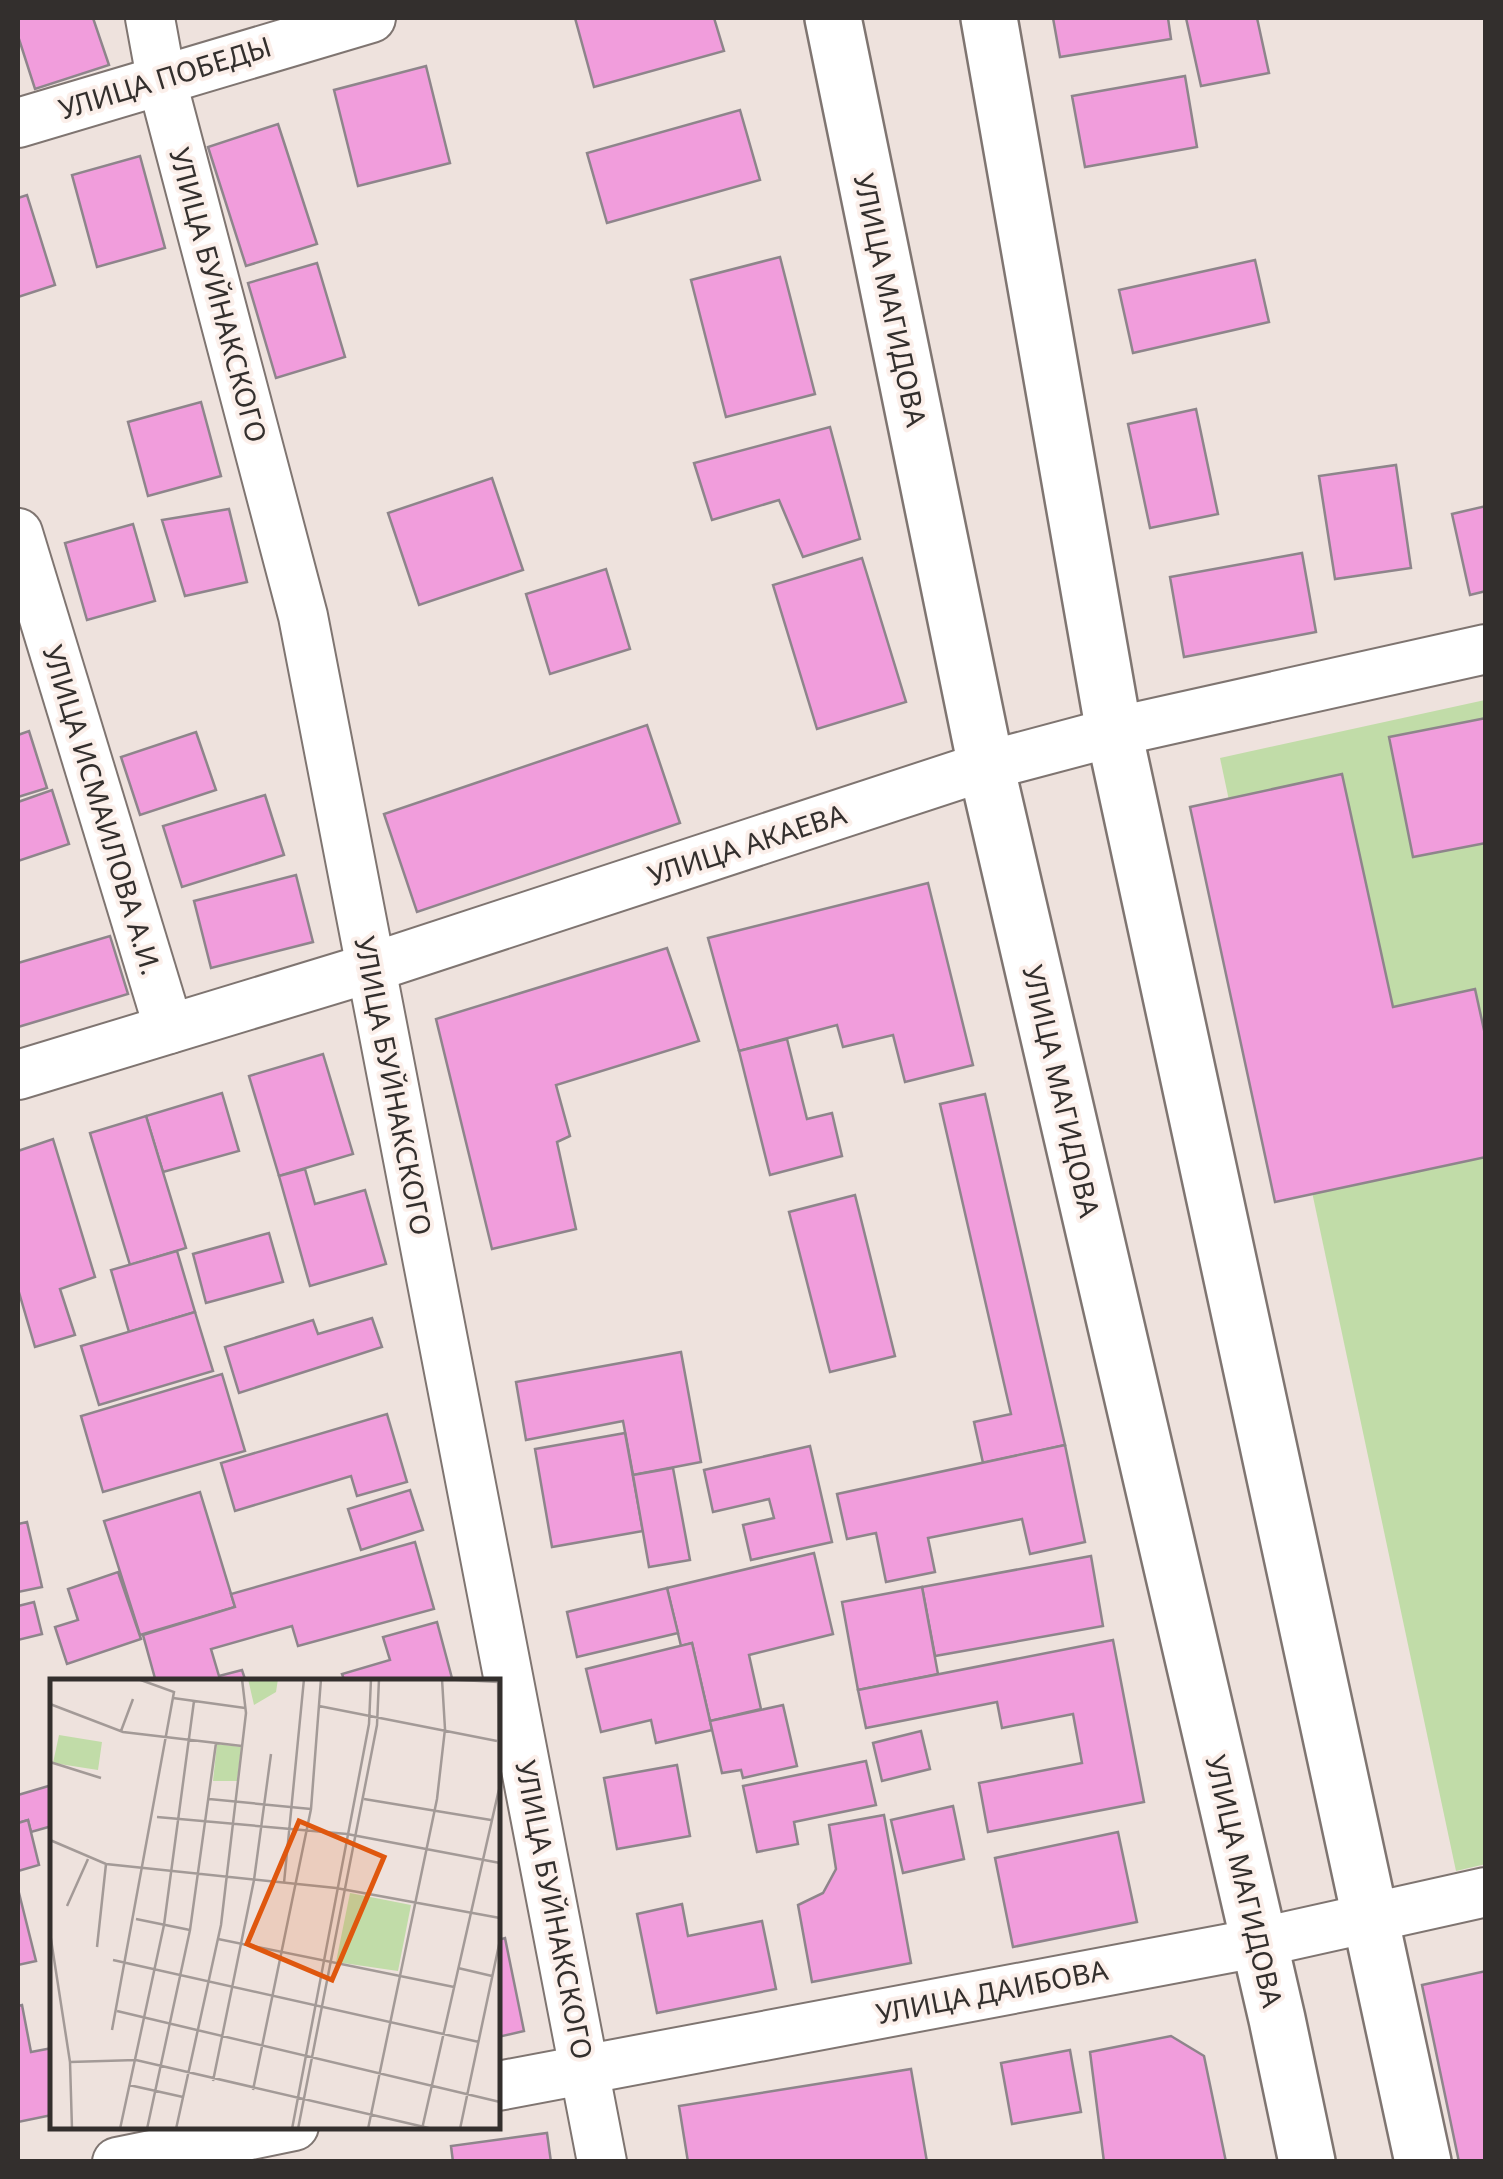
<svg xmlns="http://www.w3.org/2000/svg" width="1503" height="2179" font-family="'Noto Sans',sans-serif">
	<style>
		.green { fill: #c1dca8 }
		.building { fill: #f19ddc; stroke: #8e858b; stroke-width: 2.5 }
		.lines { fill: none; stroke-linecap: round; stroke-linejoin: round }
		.minor-casing { stroke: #7f7571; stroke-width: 52 }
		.major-casing { stroke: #7f7571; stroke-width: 60 }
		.minor { stroke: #fff; stroke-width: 48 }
		.major { stroke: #fff; stroke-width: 55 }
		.labels { text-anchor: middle; stroke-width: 8; stroke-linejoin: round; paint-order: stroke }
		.street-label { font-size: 28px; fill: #332f2d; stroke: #fbefea }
		.inset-road { fill: none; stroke: #a39a97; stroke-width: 2.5 }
		.view { fill: #df570e; fill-opacity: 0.15; stroke: #df570e; stroke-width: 5 }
		.inset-edge { fill: none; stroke: #332f2d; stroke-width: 5 }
	</style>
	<rect width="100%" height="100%" fill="#eee2dd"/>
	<path class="green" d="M 1485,700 L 1486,1864 L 1456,1871 L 1220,758 Z"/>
	<g class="building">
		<path d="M 18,18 L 93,18 L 109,65 L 35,89 L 18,36 Z"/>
		<path d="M 575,18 L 714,18 L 724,51 L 594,87 Z"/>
		<path d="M 1053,18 L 1168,18 L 1171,39 L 1060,57 Z"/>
		<path d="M 1186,18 L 1257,18 L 1269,73 L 1201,86 Z"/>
		<path d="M 426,66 L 450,163 L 358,186 L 334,90 Z"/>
		<path d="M 1185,76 L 1197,147 L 1085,167 L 1072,96 Z"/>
		<path d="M 740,110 L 760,180 L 607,223 L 587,153 Z"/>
		<path d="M 278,124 L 317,244 L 246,266 L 208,147 Z"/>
		<path d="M 140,156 L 165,248 L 97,267 L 72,175 Z"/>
		<path d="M 27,195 L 55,285 L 18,297 L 18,198 Z"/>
		<path d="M 780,257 L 815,394 L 726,417 L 691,280 Z"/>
		<path d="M 1255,260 L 1269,322 L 1133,353 L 1119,290 Z"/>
		<path d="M 317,263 L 345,357 L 276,378 L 248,283 Z"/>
		<path d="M 201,402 L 221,476 L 148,496 L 128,422 Z"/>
		<path d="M 1196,409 L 1218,514 L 1150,528 L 1128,424 Z"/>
		<path d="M 830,427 L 860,539 L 803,557 L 779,500 L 712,520 L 694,463 Z"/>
		<path d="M 1396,465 L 1411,568 L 1335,579 L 1319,476 Z"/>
		<path d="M 492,478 L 523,570 L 419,605 L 388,513 Z"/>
		<path d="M 1486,506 L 1486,591 L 1470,595 L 1452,514 Z"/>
		<path d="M 229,509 L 247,582 L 185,596 L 162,520 Z"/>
		<path d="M 133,524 L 155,601 L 87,620 L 65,543 Z"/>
		<path d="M 1302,553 L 1316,632 L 1184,657 L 1170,577 Z"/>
		<path d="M 862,558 L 906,702 L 817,729 L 773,585 Z"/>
		<path d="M 606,569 L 630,649 L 550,674 L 526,594 Z"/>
		<path d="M 1486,718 L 1486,843 L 1413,857 L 1389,737 Z"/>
		<path d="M 647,725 L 680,823 L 417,912 L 384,814 Z"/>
		<path d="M 29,731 L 47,788 L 18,797 L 18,735 Z"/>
		<path d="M 196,732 L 216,790 L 140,815 L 121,757 Z"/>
		<path d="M 1342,774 L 1393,1007 L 1475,989 L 1486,1039 L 1486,1157 L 1275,1202 L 1190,807 Z"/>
		<path d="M 52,790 L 69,844 L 18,861 L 18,802 Z"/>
		<path d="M 265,795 L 284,855 L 182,887 L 163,826 Z"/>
		<path d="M 296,875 L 313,942 L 211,968 L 194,901 Z"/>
		<path d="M 928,883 L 973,1065 L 905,1082 L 893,1035 L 843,1047 L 837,1025 L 739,1051 L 708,938 Z"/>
		<path d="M 110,936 L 128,994 L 18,1027 L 18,963 Z"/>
		<path d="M 667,948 L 699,1041 L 556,1085 L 570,1136 L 557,1142 L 576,1229 L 492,1249 L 436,1019 Z"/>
		<path d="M 787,1039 L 807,1119 L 832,1113 L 842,1156 L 770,1175 L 739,1051 Z"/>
		<path d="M 323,1054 L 353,1154 L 279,1176 L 249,1076 Z"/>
		<path d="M 222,1093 L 239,1151 L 163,1172 L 146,1116 Z"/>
		<path d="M 985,1094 L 1065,1445 L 983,1463 L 974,1422 L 1011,1414 L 940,1104 Z"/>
		<path d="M 146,1116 L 186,1248 L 130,1265 L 90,1133 Z"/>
		<path d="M 53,1139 L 95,1277 L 60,1289 L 75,1335 L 35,1347 L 18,1289 L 18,1151 Z"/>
		<path d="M 305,1169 L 315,1204 L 365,1190 L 386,1264 L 310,1286 L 279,1176 Z"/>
		<path d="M 855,1195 L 895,1356 L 830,1372 L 789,1212 Z"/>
		<path d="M 269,1233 L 283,1282 L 206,1303 L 193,1254 Z"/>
		<path d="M 177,1251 L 195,1312 L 129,1332 L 111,1270 Z"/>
		<path d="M 195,1312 L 213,1371 L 99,1405 L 81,1346 Z"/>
		<path d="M 372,1318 L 382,1347 L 239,1393 L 225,1347 L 313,1320 L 318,1334 Z"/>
		<path d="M 681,1352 L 701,1462 L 633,1475 L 623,1421 L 526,1440 L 516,1382 Z"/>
		<path d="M 222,1374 L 245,1451 L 103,1492 L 81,1416 Z"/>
		<path d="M 387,1414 L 407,1482 L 357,1496 L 351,1476 L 235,1511 L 221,1463 Z"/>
		<path d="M 625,1433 L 643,1531 L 552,1547 L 535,1449 Z"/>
		<path d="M 1065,1445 L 1085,1542 L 1030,1554 L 1022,1519 L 928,1538 L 935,1572 L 886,1582 L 876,1533 L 847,1539 L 837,1494 Z"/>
		<path d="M 810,1446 L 832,1542 L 751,1560 L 743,1525 L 774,1518 L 769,1499 L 713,1512 L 704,1470 Z"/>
		<path d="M 673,1468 L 690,1560 L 649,1567 L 633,1475 Z"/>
		<path d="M 410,1490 L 423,1530 L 361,1550 L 348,1509 Z"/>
		<path d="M 200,1492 L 235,1607 L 140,1635 L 104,1521 Z"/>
		<path d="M 27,1522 L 42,1587 L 18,1592 L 18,1524 Z"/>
		<path d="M 415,1542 L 434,1609 L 298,1646 L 292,1626 L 211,1649 L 219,1676 L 242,1670 L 246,1682 L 156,1682 L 143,1635 L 235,1607 L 231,1594 Z"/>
		<path d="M 814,1553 L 833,1634 L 749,1655 L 761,1709 L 710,1721 L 692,1643 L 681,1646 L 667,1588 Z"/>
		<path d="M 1091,1556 L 1103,1626 L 935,1656 L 922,1587 Z"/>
		<path d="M 118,1572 L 141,1639 L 67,1664 L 55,1627 L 78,1620 L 68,1589 Z"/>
		<path d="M 922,1587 L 938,1674 L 858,1690 L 842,1602 Z"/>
		<path d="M 667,1588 L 678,1633 L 577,1657 L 567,1612 Z"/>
		<path d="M 34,1602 L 42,1634 L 18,1640 L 18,1606 Z"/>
		<path d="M 437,1622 L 453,1682 L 345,1682 L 342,1674 L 390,1660 L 383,1637 Z"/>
		<path d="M 1113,1640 L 1144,1802 L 988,1832 L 979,1783 L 1082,1763 L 1073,1714 L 1002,1728 L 997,1702 L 866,1728 L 858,1690 Z"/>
		<path d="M 692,1643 L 712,1730 L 656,1743 L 651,1720 L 601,1732 L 586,1669 Z"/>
		<path d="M 783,1705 L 797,1766 L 743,1778 L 741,1770 L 722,1773 L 710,1721 Z"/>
		<path d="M 921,1731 L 930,1769 L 882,1781 L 873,1743 Z"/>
		<path d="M 866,1761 L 876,1805 L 794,1822 L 798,1844 L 757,1852 L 743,1786 Z"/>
		<path d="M 677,1765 L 690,1836 L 617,1849 L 604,1778 Z"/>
		<path d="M 52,1785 L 52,1826 L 31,1832 L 28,1820 L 18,1823 L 18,1795 Z"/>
		<path d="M 953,1806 L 964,1859 L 903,1873 L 891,1820 Z"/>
		<path d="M 884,1815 L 911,1963 L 812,1982 L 798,1905 L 823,1893 L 836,1869 L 829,1825 Z"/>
		<path d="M 28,1820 L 39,1865 L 18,1871 L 18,1823 Z"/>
		<path d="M 1118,1832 L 1137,1922 L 1013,1947 L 995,1858 Z"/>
		<path d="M 19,1893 L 36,1961 L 18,1965 L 18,1894 Z"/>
		<path d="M 682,1904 L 688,1936 L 762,1921 L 776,1989 L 657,2013 L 637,1914 Z"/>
		<path d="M 505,1938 L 524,2031 L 498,2037 L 498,1940 Z"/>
		<path d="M 1486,1971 L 1486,2162 L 1459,2162 L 1422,1985 Z"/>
		<path d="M 22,2005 L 31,2052 L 52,2048 L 52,2115 L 18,2122 L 18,2006 Z"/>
		<path d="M 1171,2036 L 1204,2056 L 1226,2162 L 1104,2162 L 1090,2052 Z"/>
		<path d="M 1070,2050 L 1081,2112 L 1012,2124 L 1001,2063 Z"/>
		<path d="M 911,2069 L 927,2162 L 688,2162 L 679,2106 Z"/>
		<path d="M 547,2133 L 551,2162 L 453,2162 L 451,2146 Z"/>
	</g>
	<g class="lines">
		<g class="minor-casing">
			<g id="minor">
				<path d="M 150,18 L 161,78 L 303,616 L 602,2162"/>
				<path d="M 18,123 L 371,18"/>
				<path d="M 18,533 L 169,1029"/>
				<path d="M 18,1075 L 370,968 L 986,766 L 1114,732 L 1486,649"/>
				<path d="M 498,2086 L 1257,1943 L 1486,1892"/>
				<path d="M 117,2162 L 294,2126"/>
			</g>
		</g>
		<g class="major-casing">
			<g id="major">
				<path d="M 833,18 L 986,766 L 1277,2019 L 1307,2162"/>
				<path d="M 989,18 L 1114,732 L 1423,2162"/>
			</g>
		</g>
		<use href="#minor" class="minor"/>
		<use href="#major" class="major"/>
	</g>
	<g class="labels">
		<g class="street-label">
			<text transform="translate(165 78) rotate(-17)" y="10">УЛИЦА ПОБЕДЫ</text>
			<text transform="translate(218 295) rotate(75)" y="10">УЛИЦА БУЙНАКСКОГО</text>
			<text transform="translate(890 300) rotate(78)" y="10">УЛИЦА МАГИДОВА</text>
			<text transform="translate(102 810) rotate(73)" y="10">УЛИЦА ИСМАИЛОВА А.И.</text>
			<text transform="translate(747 845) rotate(-18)" y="10">УЛИЦА АКАЕВА</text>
			<text transform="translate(393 1086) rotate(79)" y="10">УЛИЦА БУЙНАКСКОГО</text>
			<text transform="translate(1061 1091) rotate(77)" y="10">УЛИЦА МАГИДОВА</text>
			<text transform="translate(1244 1881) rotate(77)" y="10">УЛИЦА МАГИДОВА</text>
			<text transform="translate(554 1910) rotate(79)" y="10">УЛИЦА БУЙНАКСКОГО</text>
			<text transform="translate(992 1992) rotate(-11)" y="10">УЛИЦА ДАИБОВА</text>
		</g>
	</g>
	<g transform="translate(50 1679)">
		<rect width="450" height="450" fill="#eee2dd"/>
		<path d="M 198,0 L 228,0 L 226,13 L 204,26 ZM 9,56 L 52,63 L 48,91 L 3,84 ZM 167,65 L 191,68 L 187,102 L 163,102 ZM 300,214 L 361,226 L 348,292 L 286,283 Z" fill="#c1dca8"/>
		<path class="inset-road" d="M 391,0 L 448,3M 123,19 L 195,29M 0,25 L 73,53 L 192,67M 269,27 L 447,62M 71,52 L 83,20M 0,83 L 51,99M 159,120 L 261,130M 314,120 L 441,141M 107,138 L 297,155 L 450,184M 0,161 L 56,185 L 286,209 L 450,239M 234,204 L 254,0M 17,227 L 38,180M 86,240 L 140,251M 0,254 L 20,383 L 22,450M 168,260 L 404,308M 47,268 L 56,185M 63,281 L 429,363M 408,289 L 442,297M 67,332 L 450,423M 62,351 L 124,13 L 88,0M 20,383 L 86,381 L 383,450M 163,402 L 204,201 L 221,75M 79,406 L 133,418M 203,411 L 261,130 L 271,0M 70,450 L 114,246 L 144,22M 97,450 L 140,251 L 166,64M 126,450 L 171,246 L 196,34 L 192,0M 242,450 L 319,45 L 321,0M 248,450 L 327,46 L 329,0M 318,450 L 387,120 L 395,50 L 392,0M 372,450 L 449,110 L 448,0M 410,450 L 450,261"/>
		<path class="view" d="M 249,142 L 334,178 L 282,301 L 197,265 Z"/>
		<rect width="450" height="450" class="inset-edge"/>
	</g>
	<rect width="1503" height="2179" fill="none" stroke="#332f2d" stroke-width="40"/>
</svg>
